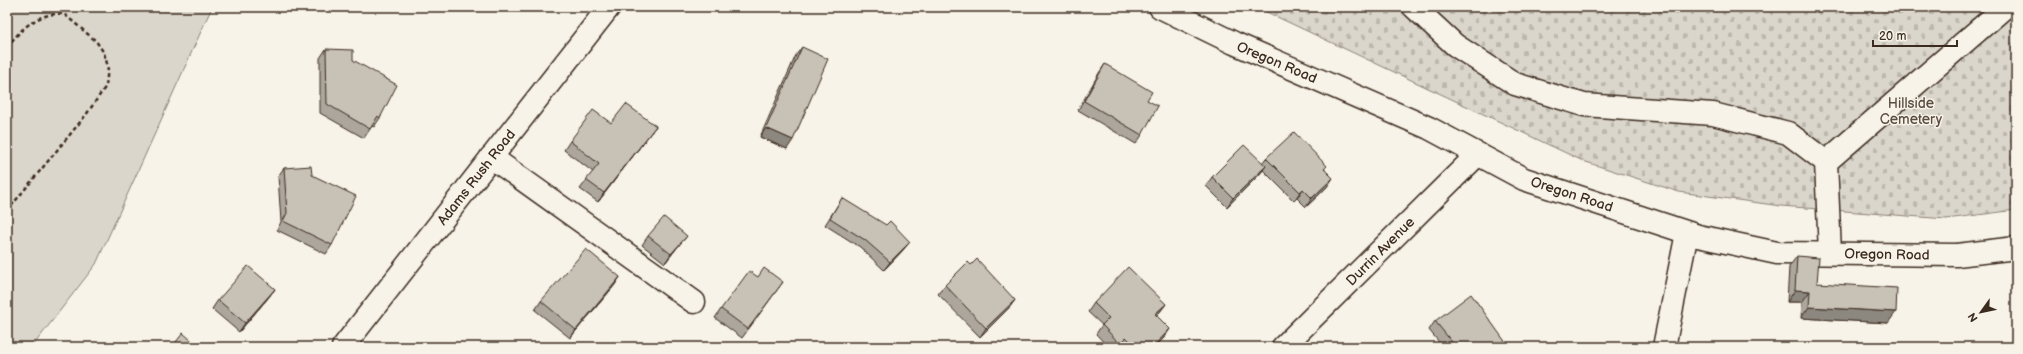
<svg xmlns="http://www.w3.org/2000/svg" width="2023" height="354" font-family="'Balsamiq Sans',sans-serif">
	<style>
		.grass { fill: #dbd6cb; stroke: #8b8074 }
		.cemetery { fill: url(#cemetery-stones); stroke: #8b8074 }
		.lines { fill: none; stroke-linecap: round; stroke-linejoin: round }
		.minor-casing { stroke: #3b2a1e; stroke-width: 25 }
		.path { stroke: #3b2a1e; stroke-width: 2.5; stroke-dasharray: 4 3; stroke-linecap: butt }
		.minor { stroke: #f7f3e8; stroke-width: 22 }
		.wall { fill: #aca69d; stroke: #3b2a1e }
		.shaded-wall { fill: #8c877f; stroke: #3b2a1e }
		.building { fill: #c8c1b6; stroke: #3b2a1e }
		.labels { text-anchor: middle; stroke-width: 3; stroke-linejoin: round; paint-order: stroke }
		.street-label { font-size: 14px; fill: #3b2a1e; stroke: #f7f3e8 }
		.park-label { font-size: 14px; fill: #5b4c41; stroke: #f7f3e8 }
	</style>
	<defs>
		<pattern id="cemetery-stones" width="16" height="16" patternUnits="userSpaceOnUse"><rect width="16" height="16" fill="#dbd6cb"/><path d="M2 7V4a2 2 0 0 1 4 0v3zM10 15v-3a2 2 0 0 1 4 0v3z" fill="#bdb8ae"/></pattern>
	</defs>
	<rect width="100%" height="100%" fill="#f7f3e8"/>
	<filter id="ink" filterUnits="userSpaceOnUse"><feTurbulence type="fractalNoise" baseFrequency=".025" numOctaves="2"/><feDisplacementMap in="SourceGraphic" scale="8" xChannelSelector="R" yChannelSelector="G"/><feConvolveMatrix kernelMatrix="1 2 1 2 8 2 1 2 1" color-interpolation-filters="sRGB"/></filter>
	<g filter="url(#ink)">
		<path class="grass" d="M 7,7 L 212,7 L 96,264 L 32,347 L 7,347 Z"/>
		<path class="cemetery" d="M 1256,7 L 2016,7 L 2016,210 L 1946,219 L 1781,206 L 1679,192 L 1583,161 Z"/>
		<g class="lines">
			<g class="minor-casing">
				<g id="minor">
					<path d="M 1160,7 L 1234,43 L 1429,128 L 1524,179 L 1698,236 L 1777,253 L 1957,255 L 2016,248"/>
					<path d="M 1414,7 L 1455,45 L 1515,84 L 1584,105 L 1713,114 L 1788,133 L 1826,162 L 1830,253"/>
					<path d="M 491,157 L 694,302"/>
					<path d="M 1826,162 L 2005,7"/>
					<path d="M 343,347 L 609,7"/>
					<path d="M 1283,347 L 1478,154"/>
					<path d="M 1664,347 L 1687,233"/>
				</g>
			</g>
			<path class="path" d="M 7,47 C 22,28 38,12 64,14 L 96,41 L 104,53 L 108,67 L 106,86 L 86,115 L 7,211"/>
			<use href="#minor" class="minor"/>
		</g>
		<g class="wall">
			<path d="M 674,7 L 681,7 L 679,10 Z"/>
			<path d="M 802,47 L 787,149 L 760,137 L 796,55 Z"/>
			<path d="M 326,49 L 353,60 L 380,118 L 374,127 L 372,126 L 364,138 L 320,113 L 320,58 Z"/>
			<path d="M 1105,64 L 1147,100 L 1142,135 L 1136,144 L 1078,110 L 1099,73 Z"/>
			<path d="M 611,123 L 656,126 L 598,202 L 580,189 L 593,172 L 564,150 L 570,141 Z"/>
			<path d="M 1266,158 L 1325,169 L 1327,187 L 1306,207 L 1297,198 L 1294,201 L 1263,170 L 1259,175 L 1227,207 L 1206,186 L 1212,177 L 1262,163 Z"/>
			<path d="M 284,168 L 312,175 L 332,245 L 326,254 L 277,230 L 281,222 L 278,176 Z"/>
			<path d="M 842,198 L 904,249 L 884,270 L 860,247 L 825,225 Z"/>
			<path d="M 648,236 L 680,244 L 665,263 L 642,245 Z"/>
			<path d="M 1797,256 L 1817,283 L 1888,323 L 1801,318 L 1802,302 L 1787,302 L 1789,267 Z"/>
			<path d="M 971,265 L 1015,300 L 1009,308 L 980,337 L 938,294 L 945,285 Z"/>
			<path d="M 620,277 L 614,286 L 570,338 L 535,310 L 541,301 Z"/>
			<path d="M 783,282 L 742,338 L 715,318 L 721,309 Z"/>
			<path d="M 275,289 L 268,298 L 239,332 L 212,309 L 218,300 Z"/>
			<path d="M 1094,303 L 1166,304 L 1157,315 L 1164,338 L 1155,347 L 1121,347 L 1120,346 L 1118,347 L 1108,347 L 1096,334 L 1102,325 L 1088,312 Z"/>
			<path d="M 1435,321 L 1509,347 L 1443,347 L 1429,330 Z"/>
		</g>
		<g class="shaded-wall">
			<path d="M 656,126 L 650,134 L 598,202 L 604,193 Z"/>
			<path d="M 766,128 L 793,140 L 787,149 L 760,137 Z"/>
			<path d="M 1266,166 L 1259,175 L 1227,207 L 1233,198 Z"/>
			<path d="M 1333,178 L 1327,187 L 1306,207 L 1312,198 Z"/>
			<path d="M 1303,189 L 1297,198 L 1294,201 L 1300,192 Z"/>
			<path d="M 687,236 L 680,244 L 665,263 L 671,254 Z"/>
			<path d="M 910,242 L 904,249 L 884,270 L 890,262 Z"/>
			<path d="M 620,277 L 614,286 L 570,338 L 576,330 Z"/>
			<path d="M 275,289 L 268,298 L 239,332 L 245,323 Z"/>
			<path d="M 1795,290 L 1810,291 L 1802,302 L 1787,302 Z"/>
			<path d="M 1015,300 L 1009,308 L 980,337 L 986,328 Z"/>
			<path d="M 1166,304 L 1160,312 L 1149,323 L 1155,314 Z"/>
			<path d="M 1809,307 L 1896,312 L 1888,323 L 1801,318 Z"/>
			<path d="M 1170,329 L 1164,338 L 1155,347 L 1153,347 Z"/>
			<path d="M 1126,337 L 1120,346 L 1118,347 L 1117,347 Z"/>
		</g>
		<g class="building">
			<path d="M 802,47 L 828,59 L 793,140 L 766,128 Z"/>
			<path d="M 326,49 L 353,50 L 353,60 L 397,85 L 380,118 L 378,116 L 370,129 L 327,104 Z"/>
			<path d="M 1105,64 L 1152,92 L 1147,100 L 1158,106 L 1142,135 L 1084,101 Z"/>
			<path d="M 626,104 L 656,126 L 604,193 L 586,180 L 599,164 L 570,141 L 593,110 L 611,123 Z"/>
			<path d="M 1294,132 L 1327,166 L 1324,169 L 1333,178 L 1312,198 L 1303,189 L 1300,192 L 1266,158 Z"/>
			<path d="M 1244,145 L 1266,166 L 1233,198 L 1212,177 Z"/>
			<path d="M 311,166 L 312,175 L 356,196 L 332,245 L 283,221 L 287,213 L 284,168 Z"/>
			<path d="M 842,198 L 886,225 L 890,221 L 910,242 L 890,262 L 865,240 L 830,218 Z"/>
			<path d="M 664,217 L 687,236 L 671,254 L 648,236 Z"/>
			<path d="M 586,249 L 620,277 L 576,330 L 541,301 Z"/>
			<path d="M 1797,256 L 1819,258 L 1817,283 L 1897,288 L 1896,312 L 1809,307 L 1810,291 L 1795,290 Z"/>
			<path d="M 977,259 L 1015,300 L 986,328 L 945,285 L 968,262 L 971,265 Z"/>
			<path d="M 248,266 L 275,289 L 245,323 L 218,300 Z"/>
			<path d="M 1128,267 L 1166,304 L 1155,314 L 1170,329 L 1153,347 L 1136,347 L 1126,337 L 1120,344 L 1102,325 L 1109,318 L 1094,303 Z"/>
			<path d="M 764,268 L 783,282 L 748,329 L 721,309 L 749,271 L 758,277 Z"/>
			<path d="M 1471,294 L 1509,347 L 1456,347 L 1435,321 Z"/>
			<path d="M 183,333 L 199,347 L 172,347 Z"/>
		</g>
	</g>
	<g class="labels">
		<g class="street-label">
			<text transform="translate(1277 62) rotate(23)" y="5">Oregon Road</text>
			<text transform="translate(476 177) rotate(-52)" y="5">Adams Rush Road</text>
			<text transform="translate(1572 194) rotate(18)" y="5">Oregon Road</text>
			<text transform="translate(1380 251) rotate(-45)" y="5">Durrin Avenue</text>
			<text transform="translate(1887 254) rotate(1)" y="5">Oregon Road</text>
		</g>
		<g class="park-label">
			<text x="1911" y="108">Hillside<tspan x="1911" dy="16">Cemetery</tspan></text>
		</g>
	</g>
	<rect width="2023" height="354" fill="none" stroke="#f7f3e8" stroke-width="24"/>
	<rect x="12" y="12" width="1999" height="330" fill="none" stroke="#3b2a1e" stroke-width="1.5" filter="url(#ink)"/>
	<g transform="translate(1981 312) rotate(237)" stroke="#f7f3e8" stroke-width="3" paint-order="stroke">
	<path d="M0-3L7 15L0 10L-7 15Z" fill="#3b2a1e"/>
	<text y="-6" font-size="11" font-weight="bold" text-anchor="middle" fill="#3b2a1e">N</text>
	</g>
	<path d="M1873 40v6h84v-6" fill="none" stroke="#3b2a1e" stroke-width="2"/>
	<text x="1879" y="40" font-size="12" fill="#3b2a1e" stroke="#f7f3e8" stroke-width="3" paint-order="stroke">20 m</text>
</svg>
